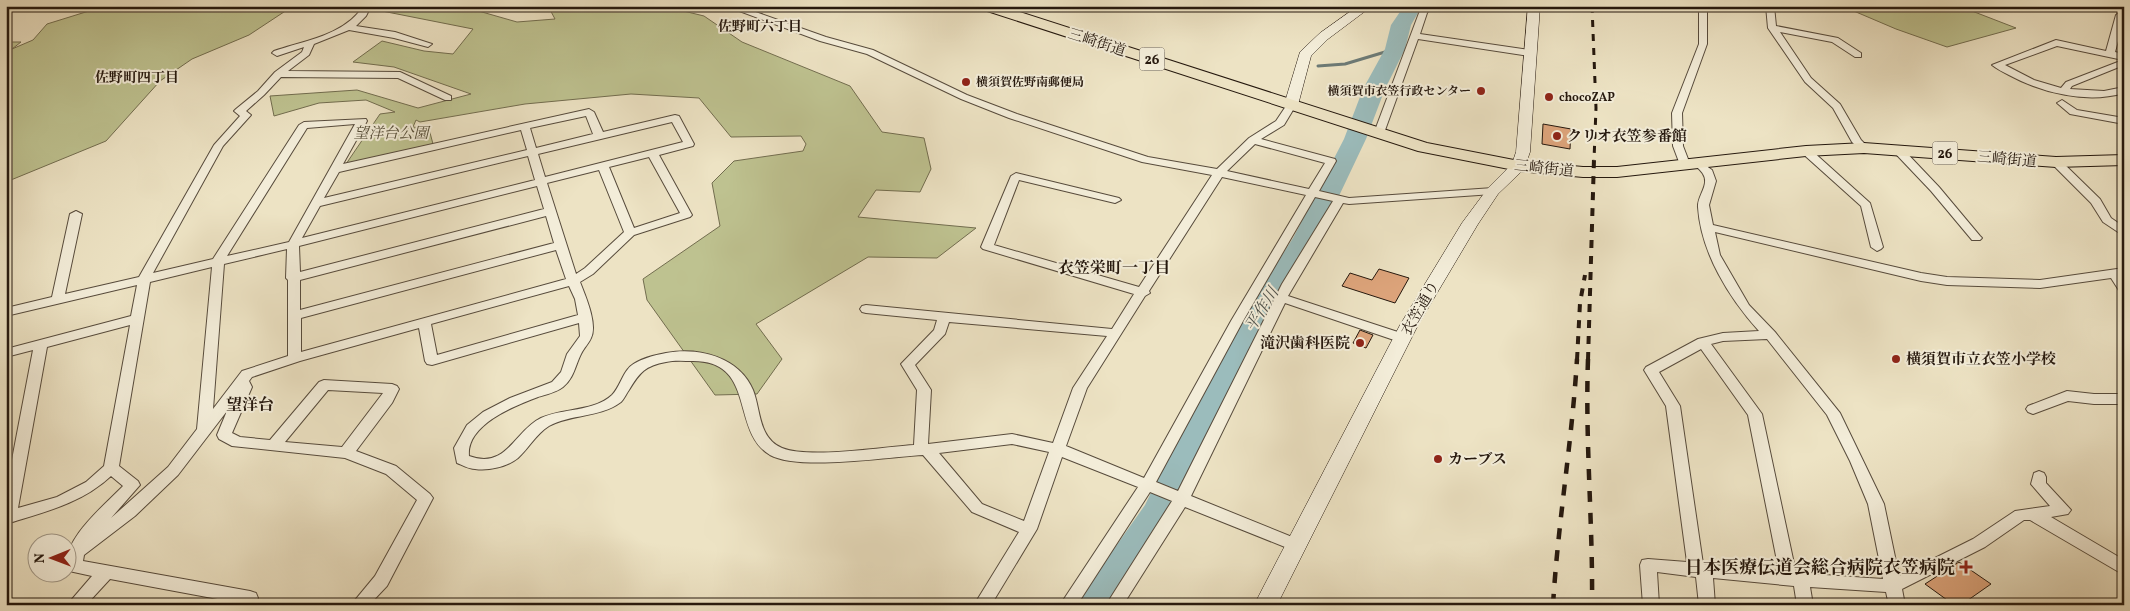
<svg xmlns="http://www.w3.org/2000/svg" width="2130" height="611" font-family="Vollkorn,'Noto Serif JP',serif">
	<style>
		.green { fill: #bec290; stroke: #726d4f }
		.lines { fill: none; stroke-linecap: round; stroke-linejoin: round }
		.stream { stroke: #6c7a76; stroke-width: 3 }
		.river { fill: #9bbcbc; fill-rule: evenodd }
		.building { fill: #dda47b; stroke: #25180e }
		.street-casing { stroke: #574b3c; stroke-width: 2 }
		.secondary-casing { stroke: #25180e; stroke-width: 1 }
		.primary-casing { stroke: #25180e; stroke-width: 2 }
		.street { fill: #f3edd9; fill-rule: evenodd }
		.secondary { fill: #f3edd9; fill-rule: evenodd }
		.primary { fill: #ede3c4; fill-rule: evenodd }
		.rail-far2 { stroke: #25180e; stroke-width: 3; stroke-dasharray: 7 7; stroke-linecap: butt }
		.rail-far1 { stroke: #25180e; stroke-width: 4; stroke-dasharray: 8 8; stroke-linecap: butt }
		.rail { stroke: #25180e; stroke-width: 4.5; stroke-dasharray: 11 11; stroke-linecap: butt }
		.poi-dot { fill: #8f2418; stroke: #f3edd9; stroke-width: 2 }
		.labels { text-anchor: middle; stroke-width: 4; stroke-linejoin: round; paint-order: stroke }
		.far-poi-label { font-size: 12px; font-weight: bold; fill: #25180e; stroke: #f3edd9; text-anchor: start }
		.far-neighbourhood-label { font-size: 14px; font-weight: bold; fill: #25180e; stroke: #f3edd9 }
		.shield { fill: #f3edd9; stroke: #63584b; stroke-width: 1 }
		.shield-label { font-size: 14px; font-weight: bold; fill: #25180e }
		.street-label { font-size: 15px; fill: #25180e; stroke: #f3edd9 }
		.park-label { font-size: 15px; font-style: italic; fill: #534b35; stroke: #f3edd9 }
		.poi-label { font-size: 15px; font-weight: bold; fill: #25180e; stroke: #f3edd9; text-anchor: start }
		.neighbourhood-label { font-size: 16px; font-weight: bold; fill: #25180e; stroke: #f3edd9 }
		.water-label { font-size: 16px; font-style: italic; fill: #4e514b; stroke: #f3edd9 }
		.near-poi-label { font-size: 18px; font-weight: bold; fill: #25180e; stroke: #f3edd9; text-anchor: end }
	</style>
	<rect width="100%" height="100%" fill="#ede3c4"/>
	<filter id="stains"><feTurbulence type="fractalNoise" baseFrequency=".004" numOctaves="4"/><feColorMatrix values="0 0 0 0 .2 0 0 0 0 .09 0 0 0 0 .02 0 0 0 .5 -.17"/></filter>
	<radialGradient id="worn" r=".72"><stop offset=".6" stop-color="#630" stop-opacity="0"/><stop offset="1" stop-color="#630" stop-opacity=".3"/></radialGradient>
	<g class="green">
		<path d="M 105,6 L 293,6 L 249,35 L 192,59 L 160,81 L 106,141 L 6,182 L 6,42 L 21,42 L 12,49 L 33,40 L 47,24 Z"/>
		<path d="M 386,6 L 461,6 L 517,22 L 555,19 L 548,6 L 663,6 L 704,16 L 742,42 L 850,86 L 882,132 L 924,138 L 931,169 L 920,192 L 876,190 L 858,217 L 976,228 L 937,258 L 868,257 L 756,324 L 782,359 L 757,394 L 715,395 L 647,300 L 643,279 L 720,226 L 712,183 L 734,161 L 803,151 L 806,144 L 801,136 L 731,137 L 699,98 L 631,94 L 525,104 L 420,122 L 416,120 L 413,127 L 429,129 L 433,144 L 346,164 L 380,114 L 395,112 L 366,100 L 319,103 L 274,116 L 270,96 L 357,90 L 418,108 L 471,94 L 394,67 L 353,62 L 382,41 L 424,51 L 453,54 L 473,29 L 382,11 Z"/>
		<path d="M 1842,6 L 1959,6 L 2016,28 L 1947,47 L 1896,29 Z"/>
	</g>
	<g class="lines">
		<path class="stream" d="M 1318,66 L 1345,64 L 1395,49"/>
		<path class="river" d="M 1404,6 L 1422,6 L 1411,25 L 1405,49 L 1385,89 L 1366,139 L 1319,238 L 1247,353 L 1170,521 L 1115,605 L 1077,605 L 1082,594 L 1145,505 L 1219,353 L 1293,238 L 1344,139 L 1363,89 L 1385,49 L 1391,25 Z"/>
	</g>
	<g class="building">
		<path d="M 1543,124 L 1571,129 L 1570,149 L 1542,144 Z"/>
		<path d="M 1379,269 L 1409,278 L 1395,303 L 1342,286 L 1350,273 L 1372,280 Z"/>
		<path d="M 1360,330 L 1373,335 L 1366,348 L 1353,343 Z"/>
		<path d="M 1959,562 L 1991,584 L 1961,605 L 1954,605 L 1925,584 Z"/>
	</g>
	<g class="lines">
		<g class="street-casing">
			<g id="street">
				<path d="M 363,6 L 371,6 L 366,16 L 356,26 L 395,32 L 432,44 L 428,47 L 394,38 L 349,30 L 314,44 L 309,55 L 288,71 L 400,72 L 451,96 L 451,100 L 445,100 L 398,78 L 281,77 L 264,95 L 246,111 L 251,115 L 223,146 L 153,273 L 213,259 L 299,125 L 304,122 L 366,119 L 367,121 L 343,164 L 589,109 L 594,112 L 603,132 L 675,115 L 679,116 L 694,144 L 693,146 L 659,155 L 692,215 L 690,217 L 634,235 L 593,274 L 580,282 C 585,295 598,324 591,338 C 589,343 584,348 581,354 C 575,366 574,378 563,387 C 557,392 545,395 538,397 C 514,406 466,425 469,456 C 507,470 514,431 541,418 C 562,408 594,412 612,395 C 619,388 622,376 628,369 C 635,360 655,355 666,353 C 699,347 739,357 753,390 C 761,410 758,438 782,448 C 810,459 882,447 914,445 L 917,390 L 901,364 L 934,330 L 937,320 L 866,313 L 862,312 L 860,309 L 862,306 L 866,305 L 1112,329 L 1134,294 L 983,249 L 981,247 L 1011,176 L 1016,173 L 1119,198 L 1121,200 L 1115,203 L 1019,180 L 994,245 L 1139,287 L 1212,175 L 1142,162 L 1009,118 L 961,99 L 867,54 L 820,41 L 726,6 L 739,6 L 826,37 L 873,50 L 967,95 L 1017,114 L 1148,157 L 1217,169 L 1249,138 L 1276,121 L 1288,103 L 1291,102 L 1296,105 L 1284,125 L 1261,139 L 1335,159 L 1336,161 L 1319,191 L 1349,198 L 1493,188 L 1498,191 L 1493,194 L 1349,204 L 1343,203 L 1288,296 L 1407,335 L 1408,338 L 1402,342 L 1397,341 L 1285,303 L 1191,496 L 1302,541 L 1304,545 L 1302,549 L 1296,551 L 1290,549 L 1185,507 L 1123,605 L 1106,605 L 1172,501 L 1150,492 L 1077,605 L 1060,605 L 1138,487 L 1062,457 L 1037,529 L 991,605 L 974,605 L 1019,532 L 972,512 L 923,455 C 888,457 799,471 770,455 C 730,431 757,361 693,361 C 684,361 674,360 666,362 C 645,366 640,372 629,390 C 626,394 624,399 621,402 C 600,418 570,414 549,426 C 536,434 529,448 518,458 C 507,467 488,471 475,469 C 469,469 462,465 457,463 L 454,448 L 467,425 L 483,412 L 510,398 L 552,382 L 561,372 L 567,354 L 580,336 L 579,323 L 432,365 L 427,364 L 425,361 L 419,328 L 300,361 L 252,377 L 249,381 L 252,387 L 232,433 L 240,437 L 270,440 L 319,382 L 324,380 L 392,384 L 397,386 L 399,389 L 392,403 L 356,451 L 396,466 L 430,494 L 433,498 L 387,586 L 369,605 L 351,605 L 375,576 L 417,500 L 386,474 L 345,458 L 232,446 L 219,439 L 217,435 L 227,411 L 178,475 L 135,516 L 84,555 L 83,561 L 250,591 L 256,593 L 258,598 L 256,603 L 250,605 L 110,579 L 86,605 L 67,605 L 92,576 L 69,571 C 56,544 107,503 123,486 L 111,476 C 81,504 44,512 6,524 L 6,491 L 33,350 L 6,357 L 6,349 L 131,316 L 137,285 L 6,316 L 6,308 L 52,297 L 70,214 L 76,211 L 82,214 L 65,294 L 139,277 L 214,145 L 240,116 L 234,111 L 236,109 L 258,91 L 275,72 L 302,52 L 304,47 L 277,56 L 272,53 L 274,51 C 303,41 346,35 363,6 ZM 586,116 L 593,134 L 536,148 L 530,128 ZM 672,122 L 683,142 L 545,177 L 538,154 ZM 355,124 L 289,242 L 227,256 L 307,128 ZM 521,130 L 527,150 L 324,198 L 339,172 ZM 1255,144 L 1325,163 L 1309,189 L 1227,171 ZM 528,156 L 535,180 L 302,238 L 320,206 ZM 649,157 L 680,213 L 634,228 L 609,167 ZM 599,170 L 624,232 L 585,268 L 576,274 L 547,183 ZM 1222,177 L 1306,195 L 1231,321 L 1144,478 L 1066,446 L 1087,388 L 1145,296 L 1150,293 L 1149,291 ZM 537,186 L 544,209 L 300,272 L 299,246 ZM 1315,197 L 1333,201 L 1282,284 L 1178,491 L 1156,482 L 1243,321 ZM 546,216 L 554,243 L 300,310 L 300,280 ZM 287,249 L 286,278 L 288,280 L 288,356 L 242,371 L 213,409 L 224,264 ZM 556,250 L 566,279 L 301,352 L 301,318 ZM 212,267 L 197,429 L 168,467 L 111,518 L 140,485 L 138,481 L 119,466 L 150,282 ZM 569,286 L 575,299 L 578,315 L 437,355 L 431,324 ZM 949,322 L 1107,336 L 1073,388 L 1053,443 L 1012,434 L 928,444 L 931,390 L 915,365 L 945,334 ZM 130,325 L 104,466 L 86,482 L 57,497 L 18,508 L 47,347 ZM 328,390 L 383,393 L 342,447 L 285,442 ZM 1012,444 L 1049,452 L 1024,521 L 982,504 L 939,453 Z"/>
				<path d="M 1424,6 L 1432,6 L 1427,13 L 1420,34 L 1530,50 L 1535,53 L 1530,56 L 1418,39 L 1384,133 L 1379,136 L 1375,135 L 1374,133 L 1419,13 Z"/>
				<path d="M 1697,6 L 1705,6 L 1707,9 L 1707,44 L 1682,113 L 1683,146 L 1688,159 L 1693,164 L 1688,167 L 1679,162 L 1673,146 L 1672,113 L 1699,44 L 1699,9 Z"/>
				<path d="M 1766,6 L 1774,6 L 1776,26 L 1838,38 L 1861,53 L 1861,57 L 1855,57 L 1832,42 L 1780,32 L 1811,78 L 1840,104 L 1861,140 L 1869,148 L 1868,150 L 1860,150 L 1852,142 L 1833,108 L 1805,82 L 1768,28 Z"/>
				<path d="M 2120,12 L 2124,13 L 2124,19 L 2115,52 L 2124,54 L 2124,65 L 2072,86 L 2070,89 L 2104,91 L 2124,87 L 2124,93 C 2087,104 2042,93 2009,75 C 2003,72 1997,69 1992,65 L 2056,40 L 2106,51 L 2116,15 ZM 2057,46 L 2123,60 L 2066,82 L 2061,88 L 2034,80 L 2005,65 Z"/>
				<path d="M 2062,100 L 2077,110 L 2124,118 L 2124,124 L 2070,114 L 2057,103 Z"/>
				<path d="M 1897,146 L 1901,147 L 1939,187 L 1980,236 L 1982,238 L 1980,240 L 1972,240 L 1931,191 L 1893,151 L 1892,149 L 1893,147 Z"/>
				<path d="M 1806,148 L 1810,149 L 1870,203 L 1883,247 L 1881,249 L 1877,251 L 1871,247 L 1861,206 L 1802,153 L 1801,151 Z"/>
				<path d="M 2056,159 L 2060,160 L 2100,199 L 2111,218 L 2124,227 L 2124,236 L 2103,222 L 2091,203 L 2052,164 L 2051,162 Z"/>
				<path d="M 1698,160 L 1712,170 L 1716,181 L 1709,205 L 1713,225 L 1921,273 L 1947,277 L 2040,280 L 2124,268 L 2124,293 L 2120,292 L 2111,278 L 2040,288 L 1947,285 L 1921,281 L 1715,232 L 1720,255 L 1749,305 L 1775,332 L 1840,413 L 1884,504 L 1899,576 L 1973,539 L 2015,511 L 2050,506 L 2031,484 L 2034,473 L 2039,471 L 2044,473 L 2046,477 L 2046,483 L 2071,510 L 2068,514 L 2051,517 L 2124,560 L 2124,575 L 2030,520 L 2024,520 L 1985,547 L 1902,589 L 1905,605 L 1889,605 L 1886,592 L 1810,587 L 1813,605 L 1797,605 L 1794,586 L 1713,578 L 1715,605 L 1699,605 L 1696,577 L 1657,572 L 1659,605 L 1643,605 L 1640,565 L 1642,560 L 1648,559 L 1687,562 L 1666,406 L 1644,370 L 1646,367 L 1698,339 L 1723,333 L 1759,331 C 1729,298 1701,253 1698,207 C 1697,196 1710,185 1703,174 C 1701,170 1696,167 1693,163 ZM 1767,339 L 1827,415 L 1850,461 L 1868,504 L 1883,579 L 1796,573 L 1762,414 L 1711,344 L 1723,341 ZM 1701,349 L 1748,415 L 1779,571 L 1703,564 L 1680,406 L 1659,372 Z"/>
				<path d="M 2067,391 L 2094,394 L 2124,394 L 2124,404 L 2094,404 L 2068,401 L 2033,414 L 2028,412 L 2026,409 L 2028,406 Z"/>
			</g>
		</g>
		<g class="secondary-casing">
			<g id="secondary">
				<path d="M 1358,6 L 1372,6 L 1328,39 L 1311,56 L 1298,105 L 1296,108 L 1286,108 L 1284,105 L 1300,52 L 1320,33 Z"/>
				<path d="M 1528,6 L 1540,6 L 1530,152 L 1524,169 L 1498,194 L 1478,224 L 1418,325 L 1277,605 L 1254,605 L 1400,325 L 1462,223 L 1488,188 L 1512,164 L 1516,152 Z"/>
			</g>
		</g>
		<g class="primary-casing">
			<path id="primary" d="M 979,6 L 1001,6 L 1427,143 L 1519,161 L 1583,167 L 1617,167 L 1806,146 L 1864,143 L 2056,157 L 2124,155 L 2124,165 L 2056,167 L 1864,153 L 1806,156 L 1617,177 L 1583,177 L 1519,171 L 1418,151 L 981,9 Z"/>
		</g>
		<use href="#street" class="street"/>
		<use href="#secondary" class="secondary"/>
		<use href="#primary" class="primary"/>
		<path class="rail-far2" d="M 1592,6 L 1596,108 L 1594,160"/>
		<g class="rail-far1">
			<path d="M 1577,360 L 1580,303 L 1585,275"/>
			<path d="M 1588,360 L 1594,159"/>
		</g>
		<g class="rail">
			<path d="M 1588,359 C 1585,441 1593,523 1592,605"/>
			<path d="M 1553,605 C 1558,522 1572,442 1577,359"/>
		</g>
	</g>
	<g class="poi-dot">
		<circle cx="966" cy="82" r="5"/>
		<circle cx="1481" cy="91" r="5"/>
		<circle cx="1549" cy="97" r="5"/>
		<circle cx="1557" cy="136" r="5"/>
		<circle cx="1360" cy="343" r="5"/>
		<circle cx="1896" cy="359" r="5"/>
		<circle cx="1438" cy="459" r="5"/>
		<path d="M1963.5 559.5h5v5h5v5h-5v5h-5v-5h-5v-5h5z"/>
	</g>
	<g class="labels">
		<g class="far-poi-label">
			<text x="976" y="86">横須賀佐野南郵便局</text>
			<text x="1471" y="95" text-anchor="end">横須賀市衣笠行政センター</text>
			<text x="1559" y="101">chocoZAP</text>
		</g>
		<g class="far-neighbourhood-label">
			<text x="760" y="31">佐野町六丁目</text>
			<text x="137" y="82">佐野町四丁目</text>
		</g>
		<g class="shield">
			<rect x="1139.5" y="47.5" width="25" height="23" rx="4"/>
			<rect x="1932.5" y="141.5" width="25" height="23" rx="4"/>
		</g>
		<g class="shield-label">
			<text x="1152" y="64">26</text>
			<text x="1945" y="158">26</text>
		</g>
		<g class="street-label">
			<text transform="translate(1097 42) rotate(18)" y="5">三崎街道</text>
			<text transform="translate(2007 159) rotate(5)" y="5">三崎街道</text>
			<text transform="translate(1544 168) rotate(6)" y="5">三崎街道</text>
			<text transform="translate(1420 308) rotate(-60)" y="5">衣笠通り</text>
		</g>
		<g class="park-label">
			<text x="391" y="138">望洋台公園</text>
		</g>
		<g class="poi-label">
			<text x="1567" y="141">クリオ衣笠参番館</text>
			<text x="1350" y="348" text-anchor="end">滝沢歯科医院</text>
			<text x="1906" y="364">横須賀市立衣笠小学校</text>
			<text x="1448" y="464">カーブス</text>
		</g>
		<g class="neighbourhood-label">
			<text x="1114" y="273">衣笠栄町一丁目</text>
			<text x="250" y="410">望洋台</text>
		</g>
		<g class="water-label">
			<text transform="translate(1261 309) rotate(-58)" y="6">平作川</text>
		</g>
		<g class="near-poi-label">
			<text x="1955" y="573">日本医療伝道会総合病院衣笠病院</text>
		</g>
	</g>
	<rect width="2130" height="611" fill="none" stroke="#ede3c4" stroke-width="25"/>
	<rect x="8" y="8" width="2115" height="596" fill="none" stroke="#25180e" stroke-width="2.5"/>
	<rect x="12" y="12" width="2105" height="586" fill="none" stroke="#25180e"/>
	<g transform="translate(52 558) rotate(269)"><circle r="24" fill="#f3edd9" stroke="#a19888"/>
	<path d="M0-4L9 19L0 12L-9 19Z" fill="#8f2418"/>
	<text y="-8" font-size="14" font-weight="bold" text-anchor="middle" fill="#25180e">N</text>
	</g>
	<rect width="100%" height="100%" filter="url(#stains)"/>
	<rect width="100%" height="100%" fill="url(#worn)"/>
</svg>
